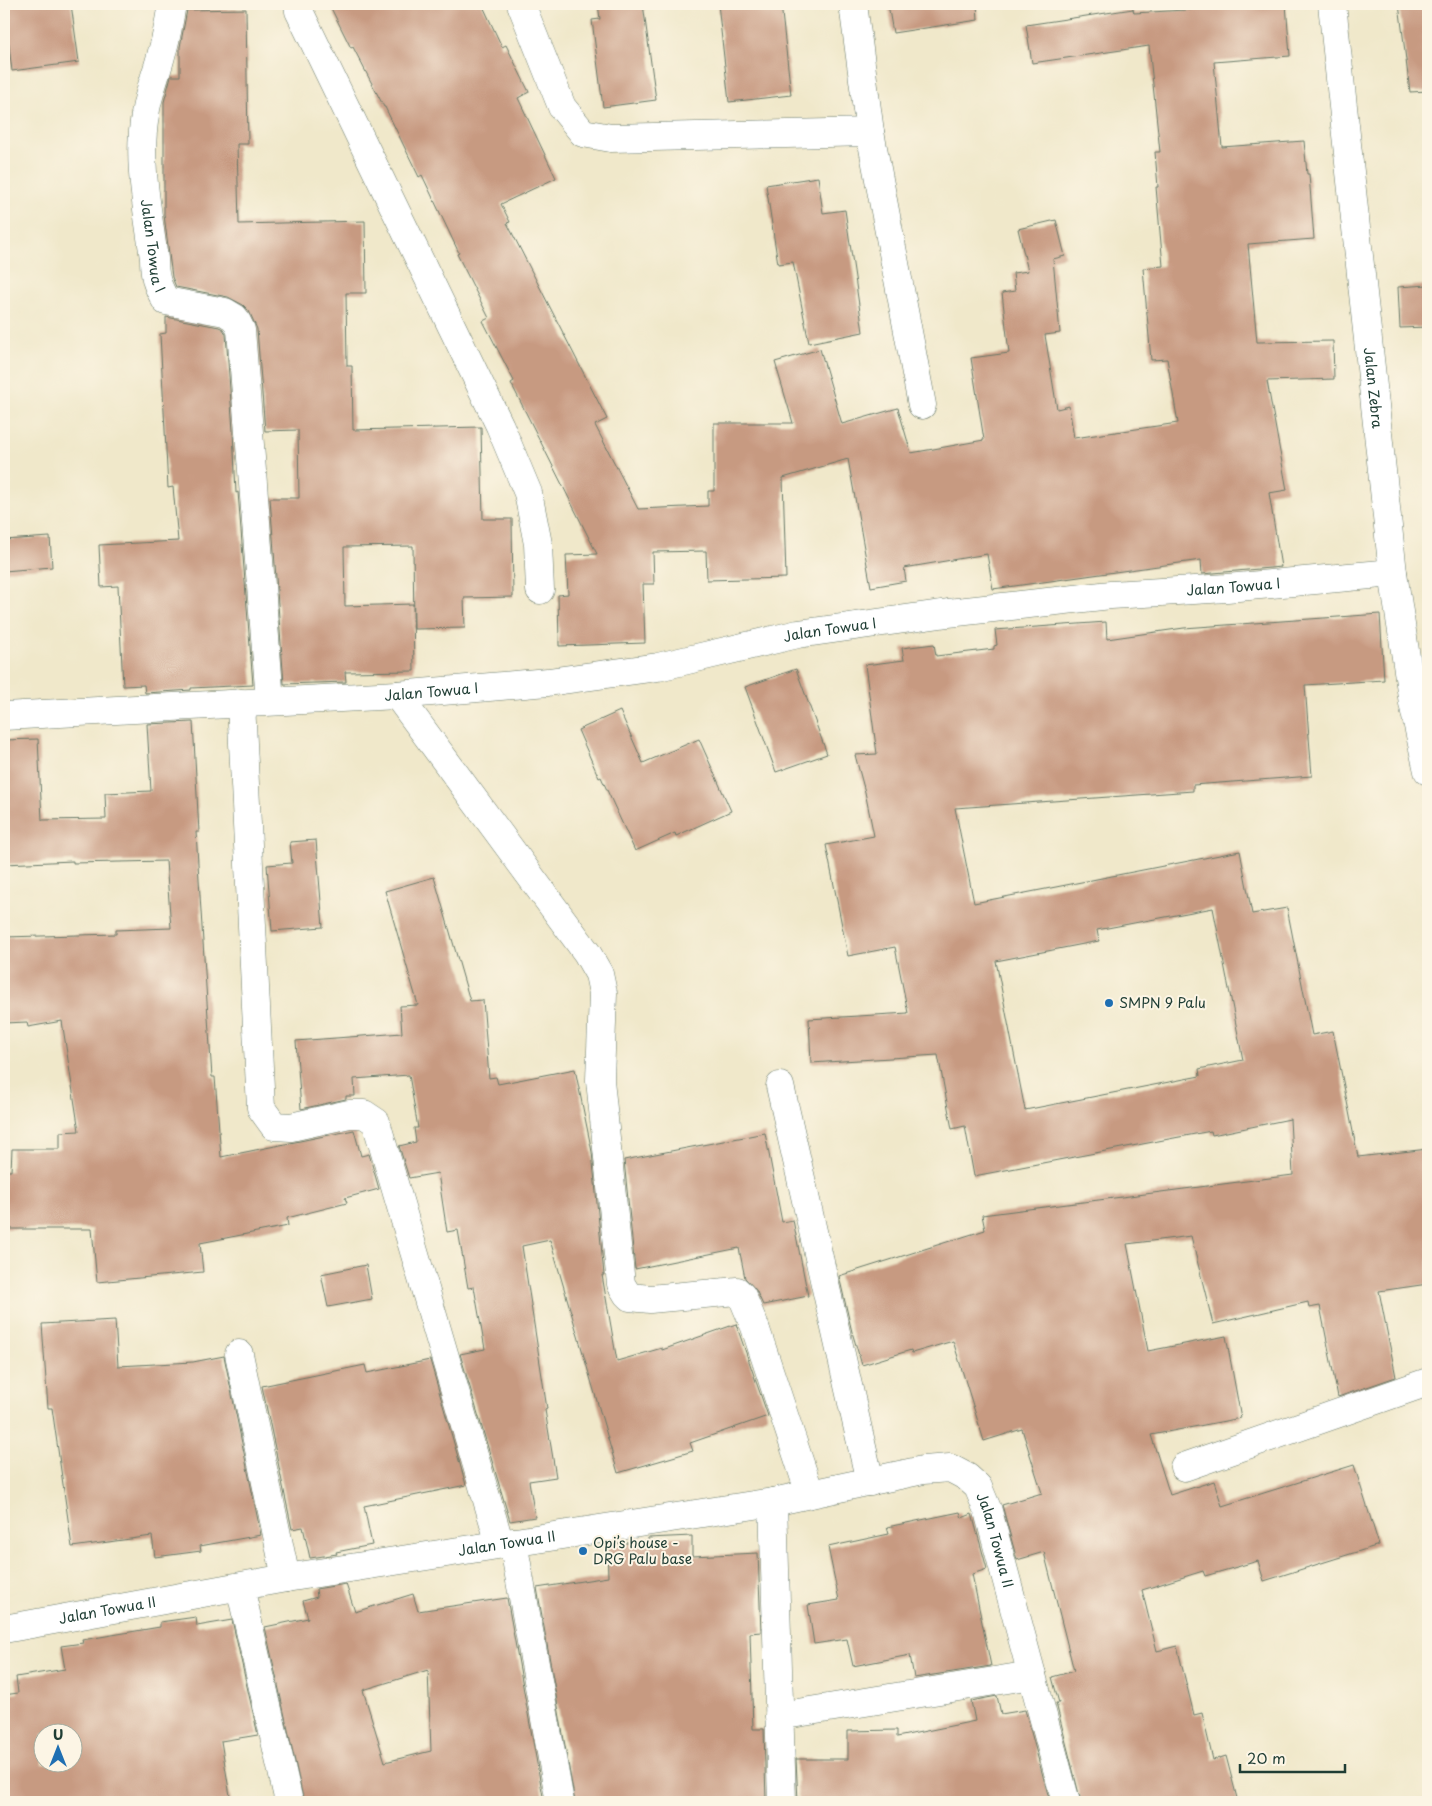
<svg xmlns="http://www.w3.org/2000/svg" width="1432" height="1806" font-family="'Playpen Sans',sans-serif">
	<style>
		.building { fill: #c79a81; fill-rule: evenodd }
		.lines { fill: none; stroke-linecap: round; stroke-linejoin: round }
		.minor-casing { stroke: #687968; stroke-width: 29 }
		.minor { stroke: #fff; stroke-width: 28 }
		.poi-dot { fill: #1f6fb2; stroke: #fcf5e5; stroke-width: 2 }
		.labels { text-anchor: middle; stroke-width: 4; stroke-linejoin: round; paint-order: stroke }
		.street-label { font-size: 14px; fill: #1f3d34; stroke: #fcf5e5 }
		.poi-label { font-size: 14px; fill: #1f3d34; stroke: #fcf5e5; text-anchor: start }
	</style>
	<rect width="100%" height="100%" fill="#fcf5e5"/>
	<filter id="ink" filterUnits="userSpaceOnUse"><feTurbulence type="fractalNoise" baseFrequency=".02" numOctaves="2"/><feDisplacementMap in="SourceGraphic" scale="10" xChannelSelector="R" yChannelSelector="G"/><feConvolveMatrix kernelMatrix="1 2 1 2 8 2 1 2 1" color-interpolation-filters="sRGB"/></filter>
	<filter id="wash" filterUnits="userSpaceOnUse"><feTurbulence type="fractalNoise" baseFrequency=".0096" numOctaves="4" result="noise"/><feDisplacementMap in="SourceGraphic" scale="20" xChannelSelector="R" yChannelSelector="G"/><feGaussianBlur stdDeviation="1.12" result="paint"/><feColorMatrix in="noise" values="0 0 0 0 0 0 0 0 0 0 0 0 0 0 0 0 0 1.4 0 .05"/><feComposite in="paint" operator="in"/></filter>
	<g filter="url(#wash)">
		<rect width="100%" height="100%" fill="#f0e8ca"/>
		<g id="blocks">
			<g class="building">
				<path d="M 4,4 L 71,4 L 79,62 L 12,71 Z"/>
				<path d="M 329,4 L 482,4 L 502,47 L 506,45 L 529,92 L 518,98 L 556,178 L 501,204 L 510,222 L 507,223 L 607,419 L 595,425 L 638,509 L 708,506 L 708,491 L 714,491 L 714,423 L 793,423 L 775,362 L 820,349 L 842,424 L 898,408 L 911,453 L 984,440 L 971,358 L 1009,353 L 1002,293 L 1015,291 L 1013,273 L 1028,271 L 1018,229 L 1056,220 L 1065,256 L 1053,259 L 1060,333 L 1045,335 L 1057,409 L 1069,406 L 1074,438 L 1178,423 L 1167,359 L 1151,360 L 1143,268 L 1163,266 L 1156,187 L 1158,187 L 1155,152 L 1160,152 L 1149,46 L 1032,63 L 1026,25 L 1133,9 L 1134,13 L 1286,4 L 1290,56 L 1214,62 L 1222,147 L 1304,141 L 1307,174 L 1309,174 L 1314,239 L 1248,244 L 1257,342 L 1333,341 L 1334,379 L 1267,381 L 1287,490 L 1269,493 L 1281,567 L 1202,574 L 1201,560 L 993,589 L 987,554 L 904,568 L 906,581 L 871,587 L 848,459 L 783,478 L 786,578 L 707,580 L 706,551 L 653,552 L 654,584 L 643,584 L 645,643 L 559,646 L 558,595 L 568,594 L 566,555 L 597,554 L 511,383 L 514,381 L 483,321 L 489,318 L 457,254 L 459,253 L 422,175 L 419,177 L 385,107 L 384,107 L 353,47 L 351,48 Z"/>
				<path d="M 598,4 L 643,4 L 656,100 L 603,107 L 592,20 L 600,19 Z"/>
				<path d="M 718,4 L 781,4 L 791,95 L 729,102 Z"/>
				<path d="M 888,4 L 977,4 L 978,20 L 893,33 Z"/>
				<path d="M 1399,4 L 1428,4 L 1428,91 L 1410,92 Z"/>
				<path d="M 246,9 L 248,144 L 237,144 L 239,224 L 365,221 L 366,293 L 346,293 L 347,366 L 352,366 L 353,430 L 481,427 L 483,519 L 512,519 L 513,597 L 464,598 L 465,628 L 414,629 L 413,546 L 344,547 L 345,606 L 413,604 L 414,671 L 345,672 L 346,682 L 284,684 L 270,498 L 299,498 L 298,430 L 265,431 L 257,329 L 249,311 L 243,305 L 228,297 L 176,287 L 172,277 L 164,215 L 164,102 L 171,76 L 180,76 L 180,47 L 187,10 Z"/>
				<path d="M 818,177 L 823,213 L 845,210 L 863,332 L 809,343 L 793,262 L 778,264 L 766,185 Z"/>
				<path d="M 1428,285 L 1428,327 L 1400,328 L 1398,287 Z"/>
				<path d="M 166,317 L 219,327 L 223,329 L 226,334 L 233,431 L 236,493 L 238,492 L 253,685 L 191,688 L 191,690 L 145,693 L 144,685 L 123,686 L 118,586 L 101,587 L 99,545 L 178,541 L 173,487 L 168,488 L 160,334 L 166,333 Z"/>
				<path d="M 50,537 L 52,567 L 4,571 L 4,540 Z"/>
				<path d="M 1380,614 L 1384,680 L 1305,685 L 1312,776 L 1193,785 L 1193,791 L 955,808 L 974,903 L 1240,851 L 1252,914 L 1287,908 L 1312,1035 L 1333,1031 L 1358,1157 L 1428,1149 L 1428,1284 L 1379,1291 L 1396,1377 L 1338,1397 L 1320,1306 L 1309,1308 L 1308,1302 L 1213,1324 L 1191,1236 L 1127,1244 L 1148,1351 L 1226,1336 L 1241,1418 L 1151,1435 L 1170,1495 L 1214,1481 L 1222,1506 L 1354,1465 L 1379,1545 L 1264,1581 L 1258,1561 L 1205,1576 L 1203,1571 L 1142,1590 L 1157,1651 L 1177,1646 L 1194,1715 L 1202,1713 L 1213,1760 L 1226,1756 L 1238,1802 L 1081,1802 L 1056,1703 L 1059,1703 L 1052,1677 L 1074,1671 L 1044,1552 L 1017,1560 L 1002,1505 L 1042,1493 L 1022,1429 L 984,1441 L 953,1341 L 912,1353 L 911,1350 L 862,1365 L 852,1332 L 839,1276 L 985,1230 L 982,1215 L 1293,1175 L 1290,1119 L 1212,1135 L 1211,1131 L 974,1176 L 965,1126 L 952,1129 L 938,1055 L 811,1063 L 809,1019 L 908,1013 L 895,947 L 848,956 L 826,845 L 874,836 L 865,792 L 855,755 L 877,754 L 865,665 L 904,660 L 902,648 L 934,644 L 936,656 L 994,649 L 994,646 L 997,645 L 995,630 L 1106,622 L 1107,639 L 1184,628 ZM 1213,908 L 1243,1060 L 1199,1069 L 1200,1076 L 1025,1110 L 996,961 L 1099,941 L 1097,930 Z"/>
				<path d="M 796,669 L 827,754 L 776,772 L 745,687 Z"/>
				<path d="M 620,711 L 643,763 L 699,739 L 731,811 L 676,836 L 675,833 L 635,851 L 601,777 L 599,778 L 578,730 Z"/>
				<path d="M 193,722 L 199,832 L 196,832 L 202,927 L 212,1077 L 215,1077 L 221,1157 L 354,1130 L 361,1156 L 369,1154 L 379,1189 L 345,1198 L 347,1203 L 287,1218 L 288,1226 L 200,1243 L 203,1272 L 97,1282 L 92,1229 L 4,1229 L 4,1171 L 11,1171 L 12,1149 L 60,1149 L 60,1132 L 79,1131 L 62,1021 L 28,1027 L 27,1022 L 4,1023 L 4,937 L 116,934 L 116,930 L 171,928 L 166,861 L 73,863 L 73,861 L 4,864 L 4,740 L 38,739 L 42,820 L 106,819 L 105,793 L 151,791 L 147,724 Z"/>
				<path d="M 316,840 L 323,927 L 272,931 L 267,865 L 292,863 L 290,842 Z"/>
				<path d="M 434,877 L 470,1001 L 483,1000 L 489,1078 L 496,1077 L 498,1084 L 575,1069 L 592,1152 L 604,1275 L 602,1275 L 617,1361 L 662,1348 L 662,1350 L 736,1324 L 768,1416 L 690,1443 L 693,1451 L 618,1473 L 550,1240 L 522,1246 L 547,1409 L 545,1410 L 556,1477 L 529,1481 L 535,1517 L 510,1521 L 460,1354 L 485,1349 L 474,1287 L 468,1288 L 458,1230 L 447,1232 L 438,1173 L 409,1178 L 399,1146 L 416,1142 L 414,1128 L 418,1128 L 409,1075 L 354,1079 L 355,1096 L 346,1096 L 346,1099 L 301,1109 L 296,1041 L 402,1033 L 400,1006 L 418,1005 L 385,891 Z"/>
				<path d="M 765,1133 L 782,1222 L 793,1220 L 808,1296 L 763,1305 L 756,1290 L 745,1278 L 739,1248 L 635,1269 L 624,1160 Z"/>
				<path d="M 366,1265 L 372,1299 L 328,1307 L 321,1274 Z"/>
				<path d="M 115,1320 L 118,1366 L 193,1362 L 224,1356 L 261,1535 L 200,1546 L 201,1551 L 155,1557 L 152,1536 L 72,1547 L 52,1408 L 48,1408 L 42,1324 Z"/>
				<path d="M 430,1360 L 466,1485 L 364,1506 L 372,1545 L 336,1552 L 337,1554 L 310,1558 L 303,1527 L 292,1529 L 262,1386 L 365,1365 L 367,1373 Z"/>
				<path d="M 960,1512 L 962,1518 L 972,1514 L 987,1569 L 972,1574 L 991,1666 L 914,1678 L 910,1655 L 853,1666 L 847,1639 L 814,1644 L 808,1605 L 839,1600 L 828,1547 L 889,1534 L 887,1527 Z"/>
				<path d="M 692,1536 L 692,1556 L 758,1553 L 761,1632 L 750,1633 L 753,1729 L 764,1729 L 766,1802 L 575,1802 L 537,1588 L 608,1577 L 607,1544 L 648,1542 L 648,1538 Z"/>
				<path d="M 346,1584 L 355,1612 L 413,1594 L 418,1611 L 507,1598 L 544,1802 L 304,1802 L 265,1627 L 308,1618 L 303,1601 L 317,1597 L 316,1589 ZM 428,1670 L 431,1751 L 385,1762 L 363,1690 Z"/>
				<path d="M 196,1617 L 197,1626 L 232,1620 L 258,1735 L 221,1741 L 231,1802 L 4,1802 L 4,1695 L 18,1693 L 16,1677 L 65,1669 L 61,1646 L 83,1643 L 82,1640 L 160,1627 L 160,1622 ZM 42,1734 L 72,1734 L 72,1764 L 42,1764 Z"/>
				<path d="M 997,1696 L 1001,1714 L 1025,1710 L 1050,1802 L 798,1802 L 796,1759 L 848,1759 L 848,1731 L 897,1730 L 897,1737 L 975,1721 L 971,1701 Z"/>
			</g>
		</g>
	</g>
	<g filter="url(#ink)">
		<use href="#blocks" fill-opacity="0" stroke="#687968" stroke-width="1"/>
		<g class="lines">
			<g class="minor-casing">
				<g id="minor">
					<path id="s1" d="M 172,4 C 169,20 167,37 162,52 C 157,73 148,93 145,115 C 137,163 148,211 154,259 C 154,277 157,286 166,301 L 225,312 L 235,318 L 241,330 L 270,701"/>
					<path d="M 298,4 L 299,11 L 500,426 L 528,493 L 538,544 L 540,590"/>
					<path d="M 521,4 L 562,107 L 583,133 L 611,138 L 870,132"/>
					<path d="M 853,4 L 870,132 L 922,405"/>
					<path id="s2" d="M 1332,4 L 1393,573 L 1413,703 L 1428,771"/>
					<path d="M 397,695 L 587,953 L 599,974 L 603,993 L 600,1080 L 621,1284 L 627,1294 L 630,1297 L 650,1299 L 737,1291 L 742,1296 L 755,1327 L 810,1494"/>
					<path d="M 241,703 L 261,1108 L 274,1126 L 291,1127 L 349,1114 L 364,1114 L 376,1122 L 500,1544"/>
					<path id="s3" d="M 4,716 L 397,695 L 548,682 L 658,667 L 798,634 L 948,613 L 1111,595 L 1227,588 L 1393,573"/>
					<path d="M 780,1086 L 870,1482"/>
					<path d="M 239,1354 L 286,1578"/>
					<path d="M 1184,1467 L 1428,1382"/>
					<path d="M 773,1502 L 782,1802"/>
					<path d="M 513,1542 L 560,1802"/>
					<path d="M 240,1587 L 289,1802"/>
					<path id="s4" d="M 4,1629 L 286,1578 L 773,1502 L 923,1470 L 950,1468 L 967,1477 L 978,1487 L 988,1511 L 1066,1802"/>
					<path d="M 779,1716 L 1032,1675"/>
				</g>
			</g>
			<use href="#minor" class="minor"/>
		</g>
	</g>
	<g class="poi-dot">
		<circle cx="1109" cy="1003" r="5"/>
		<circle cx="583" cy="1551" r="5"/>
	</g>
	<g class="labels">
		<g class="street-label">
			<text dy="5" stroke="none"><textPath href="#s1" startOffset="246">Jalan Towua I</textPath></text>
			<text dy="5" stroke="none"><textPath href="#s2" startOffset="386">Jalan Zebra</textPath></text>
			<text dy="5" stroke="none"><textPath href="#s3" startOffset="1238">Jalan Towua I</textPath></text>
			<text dy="5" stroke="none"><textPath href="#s3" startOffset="832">Jalan Towua I</textPath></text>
			<text dy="5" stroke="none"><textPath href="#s3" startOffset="428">Jalan Towua I</textPath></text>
			<text dy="5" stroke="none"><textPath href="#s4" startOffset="1050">Jalan Towua II</textPath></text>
			<text dy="5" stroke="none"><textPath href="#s4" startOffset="510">Jalan Towua II</textPath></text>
			<text dy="5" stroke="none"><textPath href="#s4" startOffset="105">Jalan Towua II</textPath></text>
		</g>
		<g class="poi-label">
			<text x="1119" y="1008">SMPN 9 Palu</text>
			<text x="593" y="1548">Opi’s house -<tspan x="593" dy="16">DRG Palu base</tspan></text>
		</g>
	</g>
	<rect width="1432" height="1806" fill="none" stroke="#fcf5e5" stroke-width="20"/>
	<g transform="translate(58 1748)"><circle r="24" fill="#fcf5e5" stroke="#a4ab9e"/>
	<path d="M0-4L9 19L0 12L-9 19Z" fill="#1f6fb2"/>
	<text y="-8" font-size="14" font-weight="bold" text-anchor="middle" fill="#1f3d34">U</text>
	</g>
	<path d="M1240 1764v8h105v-8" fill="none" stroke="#1f3d34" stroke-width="2.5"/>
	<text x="1247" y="1764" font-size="15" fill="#1f3d34" stroke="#fcf5e5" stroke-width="4" paint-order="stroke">20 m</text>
</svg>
